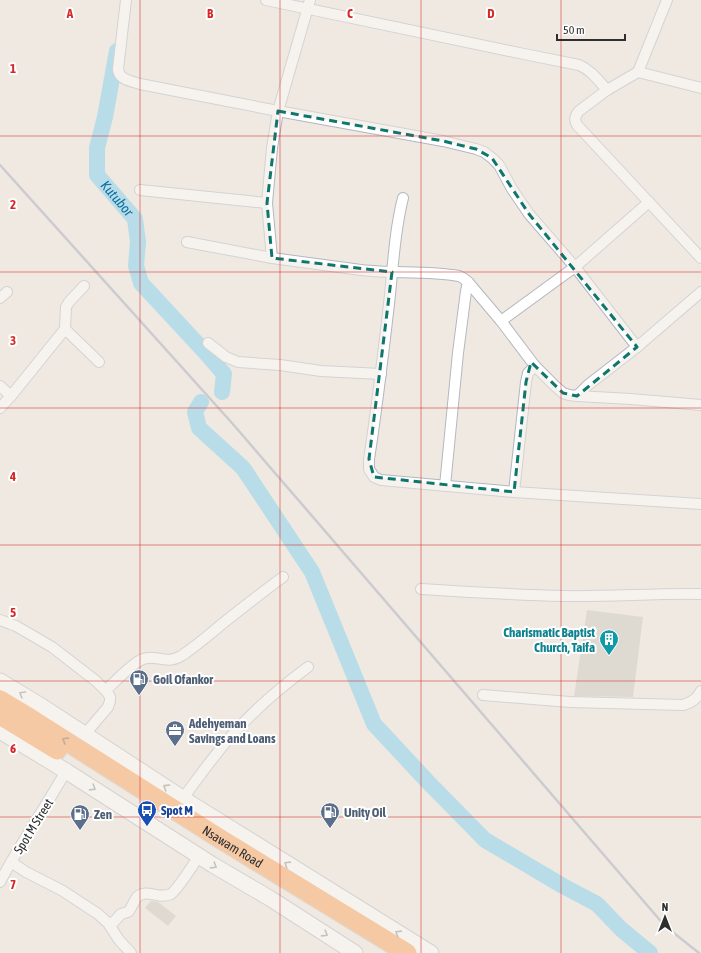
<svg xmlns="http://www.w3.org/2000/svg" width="701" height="953" font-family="'Asap Condensed',sans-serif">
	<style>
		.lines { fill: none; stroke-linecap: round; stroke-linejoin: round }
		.river { stroke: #75cff0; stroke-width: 16 }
		.building { fill: #cbc7bf }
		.street-casing { stroke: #b4b7c1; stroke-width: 12 }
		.secondary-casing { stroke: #b4b7c1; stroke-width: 17 }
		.highway-casing { stroke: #c9c9c9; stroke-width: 21 }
		.street { stroke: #fff; stroke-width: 10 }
		.secondary { stroke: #fff; stroke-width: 15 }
		.highway { stroke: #ffa35c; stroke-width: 19 }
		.rail { stroke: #a3a6b8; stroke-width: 2.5 }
		.oneway { stroke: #969696 }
		.oneway2 { stroke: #8c6343 }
		.marked { fill: none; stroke: #0f766e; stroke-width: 3; stroke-dasharray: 8 5; stroke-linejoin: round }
		.grid { fill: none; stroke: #d62828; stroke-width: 1; stroke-opacity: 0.55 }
		.labels { text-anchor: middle; stroke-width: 4; stroke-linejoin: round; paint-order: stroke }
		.culture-label { font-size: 13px; font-weight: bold; fill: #0d838f; stroke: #fff; text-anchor: end }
		.service-label { font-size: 13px; font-weight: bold; fill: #4e5e75; stroke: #fff; text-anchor: start }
		.transit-label { font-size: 13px; font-weight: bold; fill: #164399; stroke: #fff; text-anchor: start }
		.street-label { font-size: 13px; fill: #2e2e2e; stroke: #fff }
		.water-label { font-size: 14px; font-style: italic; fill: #0d6fa3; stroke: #fff }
		.grid-label { font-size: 13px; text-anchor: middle; font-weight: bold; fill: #d62828; stroke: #fff; stroke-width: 4; stroke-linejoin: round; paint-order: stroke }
	</style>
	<rect width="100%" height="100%" fill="#efe9e1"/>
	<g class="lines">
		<g class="river">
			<path id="s1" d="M 117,51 L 105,117 L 97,148 L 97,175 L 135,219 L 138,242 L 136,266 L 141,283 L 205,352 L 224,374 L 222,392"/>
			<path d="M 201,402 L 195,412 L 199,428 L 243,468 L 312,572 L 374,724 L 427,781 L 485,840 L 563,886 L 597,904 L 621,929 L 650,953"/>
		</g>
	</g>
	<g class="building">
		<path d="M 587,610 L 643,617 L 633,697 L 574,696 Z"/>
		<path d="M 151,901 L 158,902 L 176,916 L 168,926 L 145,908 Z"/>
	</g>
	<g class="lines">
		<g class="street-casing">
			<g id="street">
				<path d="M 126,0 L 118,69 C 119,80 131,81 140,84 L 278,111 L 443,141 L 476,149 L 484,152 L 492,158 L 499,165 L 512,189 L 529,214 L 575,267 L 637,347"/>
				<path d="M 266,0 L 524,54 L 579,65 C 591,70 598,80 607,90"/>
				<path d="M 667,0 L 638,72 L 607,90 L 579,111 C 575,116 574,119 577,125 L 701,258"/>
				<path d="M 638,72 L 701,88"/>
				<path d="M 140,190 L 267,203"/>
				<path d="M 403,198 C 394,233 393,269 389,304 C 383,356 377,408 369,459 L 369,469 L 374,477 L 381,480 L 514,492 L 701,504"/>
				<path d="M 187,242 L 272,258 L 361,270 C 393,274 427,270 459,276 L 463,278 L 468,282 L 501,321 L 535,366 L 555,386 L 563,393 L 569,395 L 577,396 L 631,399 L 701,405"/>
				<path d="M 272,258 L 267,203 L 272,148 L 278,111 L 310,0"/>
				<path d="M 0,298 L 7,292"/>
				<path d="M 501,321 L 575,267 L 649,202"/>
				<path d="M 65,329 L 99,362"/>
				<path d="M 208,343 L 226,357 L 238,362 L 280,365 L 321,371 L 381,374"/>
				<path d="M 0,386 L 11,396"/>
				<path d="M 577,396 L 588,385 L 637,347 L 701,292"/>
				<path d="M 0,408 L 11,396 L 65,329 L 66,307 L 69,302 L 84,286"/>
				<path d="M 445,486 L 458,353 L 466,291 L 468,282"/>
				<path d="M 514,492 L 526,382 L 528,373 L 535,366"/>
				<path d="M 421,589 C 468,592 516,595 564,596 C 610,597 655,593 701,594"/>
				<path d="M 0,620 L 16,626 L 52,647 L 96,681 L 107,692 L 110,697 L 110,701 L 108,707 L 85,734"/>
				<path d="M 106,690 C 115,682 132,663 143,659 C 156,654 166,665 181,656 C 198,645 212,632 227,620 C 246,605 264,591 283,577"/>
				<path d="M 483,695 L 570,702 L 683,705 C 692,702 697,699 701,691"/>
				<path d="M 183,798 C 199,777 215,754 232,735 C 255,709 281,687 308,667"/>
				<path d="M 11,862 L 26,872 L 63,891 L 98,914 L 108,923 L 119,940 L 131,953"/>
				<path d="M 0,882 C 20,844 45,808 66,771"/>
				<path d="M 110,926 L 121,914 L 128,912 L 129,911 C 132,907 134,901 137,897 C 147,888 159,900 171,894 C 178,889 193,865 199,856"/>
			</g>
		</g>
		<g class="secondary-casing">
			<g id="secondary">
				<path d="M 0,681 L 43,707 L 190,803 L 431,953"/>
				<path d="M 0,731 L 66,771 L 213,865 L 271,899 L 355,953"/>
			</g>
		</g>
		<g class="highway-casing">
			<g id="highway">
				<path id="s2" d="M 0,700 L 30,718 L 219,838 L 407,953"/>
				<path d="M 0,715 L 57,750"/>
			</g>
		</g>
		<use href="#street" class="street"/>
		<use href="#secondary" class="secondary"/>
		<use href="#highway" class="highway"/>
		<path class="rail" d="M 0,165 L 232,423 L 665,926 L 699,953"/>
	</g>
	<defs><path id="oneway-chevron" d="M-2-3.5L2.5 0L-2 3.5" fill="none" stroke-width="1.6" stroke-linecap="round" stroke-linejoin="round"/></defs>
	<g class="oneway">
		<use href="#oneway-chevron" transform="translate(22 694) rotate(-149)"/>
		<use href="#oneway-chevron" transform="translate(166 787) rotate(-147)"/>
		<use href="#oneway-chevron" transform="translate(93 788) rotate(32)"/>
		<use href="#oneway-chevron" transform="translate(287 864) rotate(-148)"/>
		<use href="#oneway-chevron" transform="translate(214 866) rotate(32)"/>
		<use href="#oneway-chevron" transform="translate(398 933) rotate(-148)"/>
		<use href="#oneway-chevron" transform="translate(325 934) rotate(32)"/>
	</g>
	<use class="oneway2" href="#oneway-chevron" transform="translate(65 740) rotate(-148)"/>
	<path d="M0 0H701V953H0ZM 278,111 L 443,141 L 476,149 L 492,158 L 529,214 L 637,347 L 577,396 L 563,393 L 531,362 L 526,382 L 514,492 L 374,477 L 369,459 L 392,272 L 272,258 L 267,203 Z" fill="#efe9e1" fill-opacity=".55" fill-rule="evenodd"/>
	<path class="marked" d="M 278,111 L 443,141 L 476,149 L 492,158 L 529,214 L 637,347 L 577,396 L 563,393 L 531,362 L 526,382 L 514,492 L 374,477 L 369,459 L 392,272 L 272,258 L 267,203 Z"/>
	<path class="grid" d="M 140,0 L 140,953M 280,0 L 280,953M 421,0 L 421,953M 561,0 L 561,953M 0,136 L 701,136M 0,272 L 701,272M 0,408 L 701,408M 0,545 L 701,545M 0,681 L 701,681M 0,817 L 701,817"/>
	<defs>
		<g id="building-pin" transform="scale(1)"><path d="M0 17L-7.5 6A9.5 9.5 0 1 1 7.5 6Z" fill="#0f9aa8" stroke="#fff"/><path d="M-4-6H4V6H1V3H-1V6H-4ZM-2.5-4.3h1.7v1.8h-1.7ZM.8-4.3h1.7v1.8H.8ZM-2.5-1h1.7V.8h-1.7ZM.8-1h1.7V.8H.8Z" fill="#fff"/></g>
		<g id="fuel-pin" transform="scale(1)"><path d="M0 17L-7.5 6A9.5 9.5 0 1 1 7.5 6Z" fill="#5c6f8a" stroke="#fff"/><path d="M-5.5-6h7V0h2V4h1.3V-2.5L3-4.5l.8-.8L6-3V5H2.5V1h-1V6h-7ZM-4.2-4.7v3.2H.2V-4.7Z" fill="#fff"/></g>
		<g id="office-pin" transform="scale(1)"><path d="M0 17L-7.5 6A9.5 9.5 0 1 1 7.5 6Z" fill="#5c6f8a" stroke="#fff"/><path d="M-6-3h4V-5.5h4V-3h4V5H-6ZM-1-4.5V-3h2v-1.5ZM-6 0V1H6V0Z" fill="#fff"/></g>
		<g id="bus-pin" transform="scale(1)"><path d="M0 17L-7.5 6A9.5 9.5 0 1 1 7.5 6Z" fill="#1a4fb4" stroke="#fff"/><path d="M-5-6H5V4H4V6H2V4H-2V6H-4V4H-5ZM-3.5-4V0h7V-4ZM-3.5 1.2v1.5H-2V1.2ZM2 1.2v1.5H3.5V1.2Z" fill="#fff"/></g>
	</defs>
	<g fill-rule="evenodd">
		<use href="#building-pin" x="609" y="639"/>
		<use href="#fuel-pin" x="139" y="679"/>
		<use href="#office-pin" x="175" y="730"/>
		<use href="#bus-pin" x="147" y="810"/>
		<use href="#fuel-pin" x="330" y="812"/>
		<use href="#fuel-pin" x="80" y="814"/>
	</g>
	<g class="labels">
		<g class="culture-label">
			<text x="595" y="637">Charismatic Baptist<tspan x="595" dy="15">Church, Taifa</tspan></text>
		</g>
		<g class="service-label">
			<text x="153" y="684">Goil Ofankor</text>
			<text x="189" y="728">Adehyeman<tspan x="189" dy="15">Savings and Loans</tspan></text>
			<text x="344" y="817">Unity Oil</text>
			<text x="94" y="819">Zen</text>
		</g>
		<g class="transit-label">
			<text x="161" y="815">Spot M</text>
		</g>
		<g class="street-label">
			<text transform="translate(33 826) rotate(-58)" y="5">Spot M Street</text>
			<text dy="5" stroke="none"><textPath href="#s2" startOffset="275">Nsawam Road</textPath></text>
		</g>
		<g class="water-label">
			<text dy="5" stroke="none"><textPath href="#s1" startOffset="157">Kutubor</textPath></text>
		</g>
	</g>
	<g class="grid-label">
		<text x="70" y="18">A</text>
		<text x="210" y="18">B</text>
		<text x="350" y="18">C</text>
		<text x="491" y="18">D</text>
		<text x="13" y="73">1</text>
		<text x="13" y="209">2</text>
		<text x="13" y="345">3</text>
		<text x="13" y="481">4</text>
		<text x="13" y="617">5</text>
		<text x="13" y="753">6</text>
		<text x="13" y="889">7</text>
	</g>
	<g transform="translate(665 917)" stroke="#ffffff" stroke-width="3" paint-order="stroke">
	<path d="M0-3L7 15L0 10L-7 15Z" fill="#2e2e2e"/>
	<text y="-6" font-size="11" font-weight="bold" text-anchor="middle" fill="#2e2e2e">N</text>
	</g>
	<path d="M557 34v6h68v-6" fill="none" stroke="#2e2e2e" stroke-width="2"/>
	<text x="563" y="34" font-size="12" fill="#2e2e2e" stroke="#ffffff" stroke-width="3" paint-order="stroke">50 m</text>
</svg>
